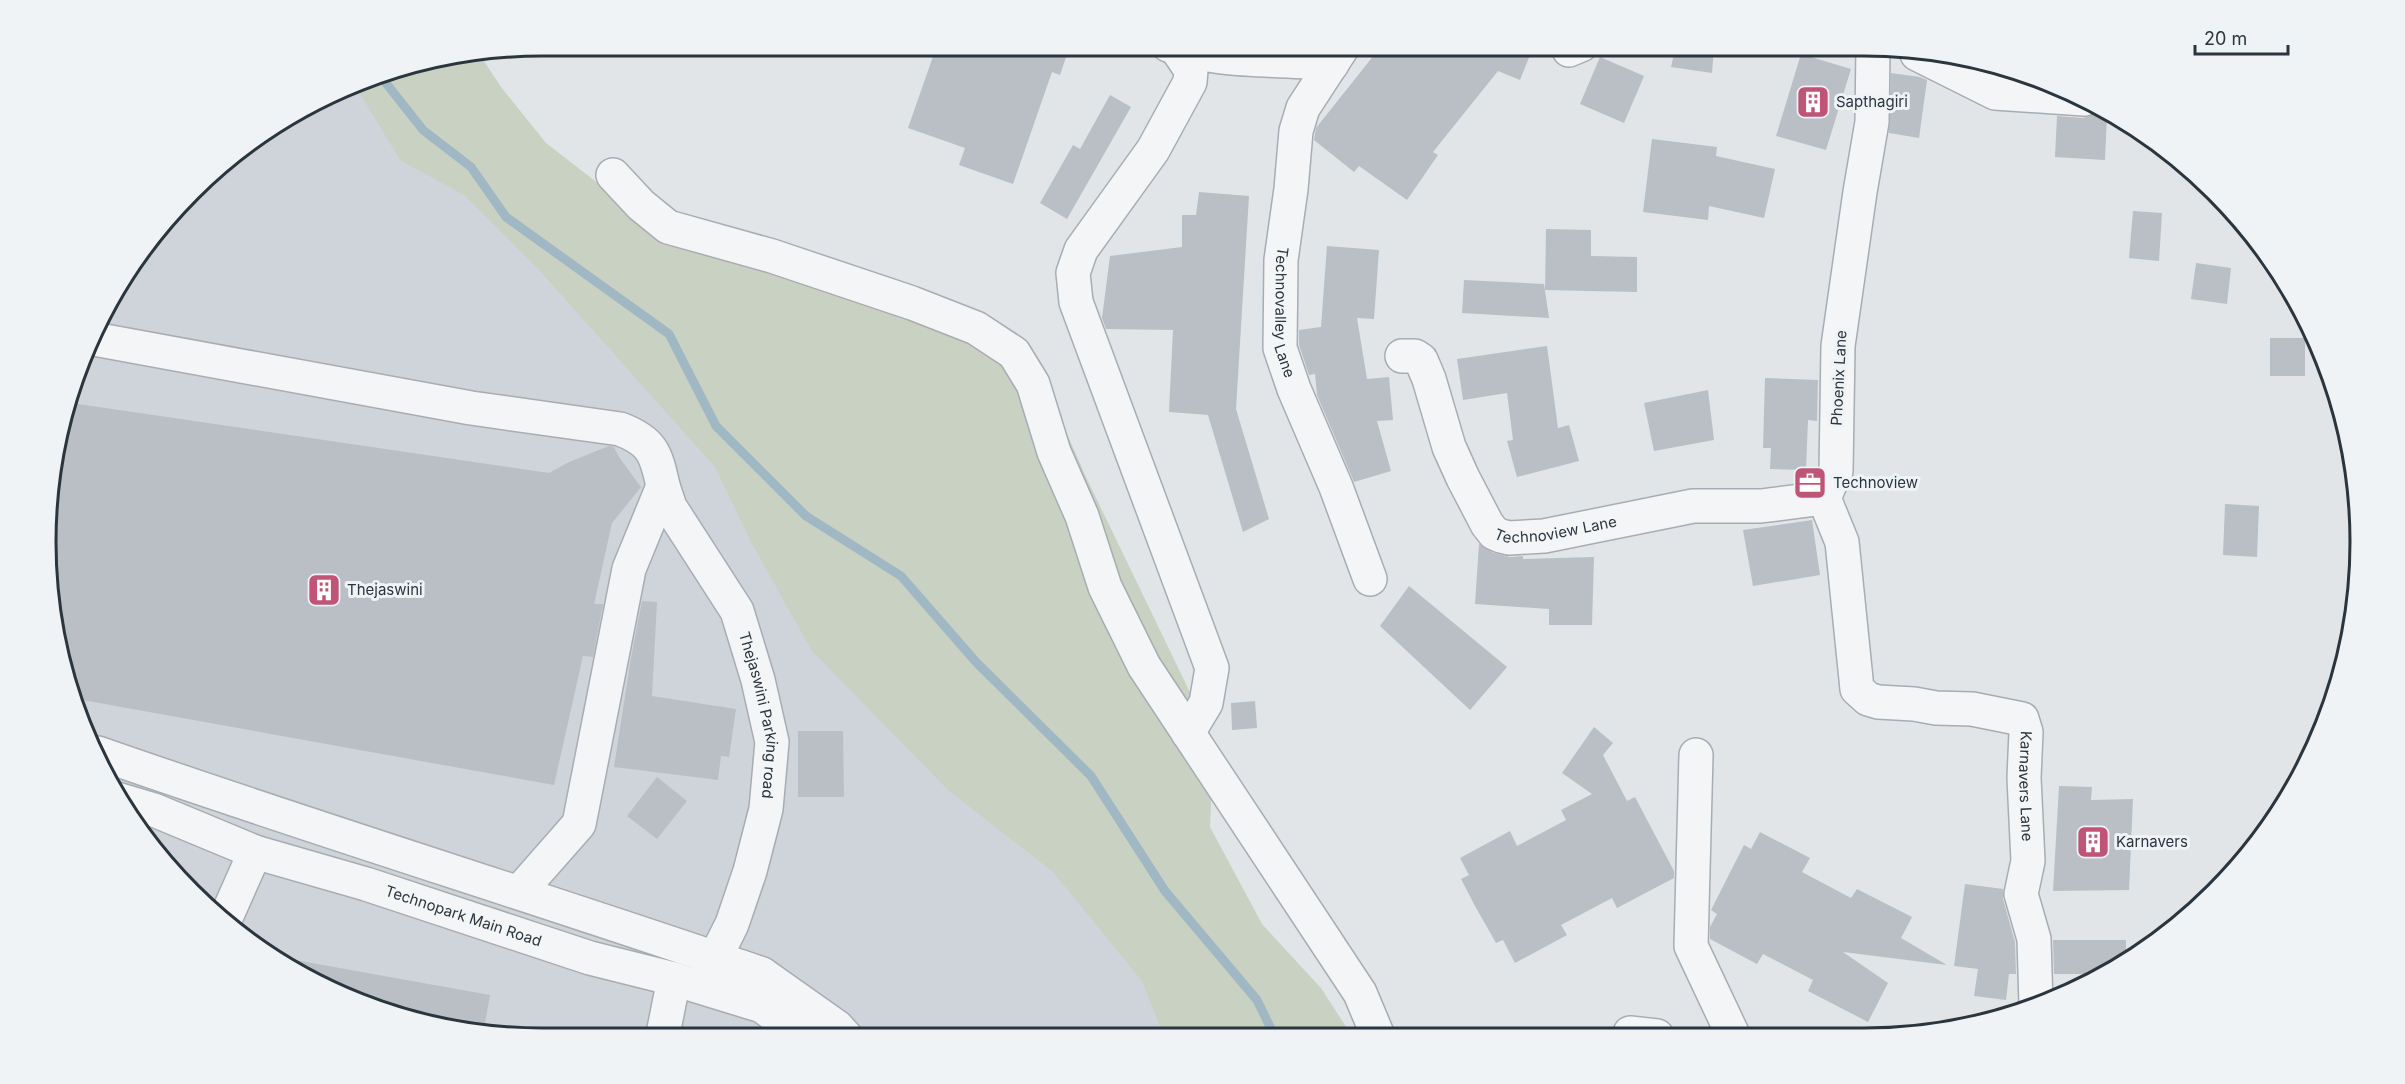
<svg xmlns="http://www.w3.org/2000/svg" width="2405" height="1084" font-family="Inter,sans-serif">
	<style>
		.built { fill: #cfd4da }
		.green { fill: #c9d1c3 }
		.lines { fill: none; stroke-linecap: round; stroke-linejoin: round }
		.stream { stroke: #a0b7c4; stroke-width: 9 }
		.building { fill: #b9bfc4 }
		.minor-casing { stroke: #a7adb2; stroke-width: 36 }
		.minor { stroke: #f3f5f7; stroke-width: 33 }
		.labels { text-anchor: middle; stroke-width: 6; stroke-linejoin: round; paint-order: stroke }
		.poi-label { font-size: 15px; fill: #2b353e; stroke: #f0f3f6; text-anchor: start }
		.street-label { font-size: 15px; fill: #2b353e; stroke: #f0f3f6 }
		.rim { fill: none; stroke: #2b353e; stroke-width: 3 }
	</style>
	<rect width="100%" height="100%" fill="#e1e5e8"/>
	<path class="built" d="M 382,71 L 1218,1037 L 542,1039 L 382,1013 L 239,936 L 168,869 L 112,791 L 54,639 L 45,542 L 54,445 L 111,294 L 215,168 L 294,111 Z"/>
	<path class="green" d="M 480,55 L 501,87 L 546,143 L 608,191 L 1039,370 L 1086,477 L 1214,742 L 1210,827 L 1262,924 L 1321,988 L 1352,1036 L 1164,1037 L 1142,981 L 1053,872 L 948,790 L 812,651 L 751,542 L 715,467 L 539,270 L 464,195 L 400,160 L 359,92 L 349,86 L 382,71 Z"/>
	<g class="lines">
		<path class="stream" d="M 378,73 L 423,130 L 471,167 L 506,217 L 669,334 L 716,426 L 806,516 L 901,576 L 976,662 L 1091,776 L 1165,891 L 1257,1000 L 1275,1037"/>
	</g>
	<g class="building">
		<path d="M 937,45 L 1070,45 L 1060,75 L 1052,72 L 1013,184 L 959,165 L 965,148 L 908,128 Z"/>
		<path d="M 1382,45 L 1534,45 L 1520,80 L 1498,71 L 1433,152 L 1438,155 L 1407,200 L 1359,166 L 1354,172 L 1314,140 L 1316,128 Z"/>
		<path d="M 1676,45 L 1714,48 L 1712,73 L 1671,67 Z"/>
		<path d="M 1801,54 L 1851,69 L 1826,150 L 1776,136 Z"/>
		<path d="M 1600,57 L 1644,76 L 1624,123 L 1580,104 Z"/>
		<path d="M 1891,73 L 1920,77 L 1927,80 L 1919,138 L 1889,133 Z"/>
		<path d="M 1110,95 L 1131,107 L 1067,219 L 1040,203 L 1073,145 L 1080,149 Z"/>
		<path d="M 2094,114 L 2107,115 L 2105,160 L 2055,157 L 2057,116 L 2083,118 Z"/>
		<path d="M 1652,139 L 1717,147 L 1716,156 L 1775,169 L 1764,218 L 1709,206 L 1708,220 L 1643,212 Z"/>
		<path d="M 1199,192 L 1249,196 L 1236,409 L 1269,519 L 1243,532 L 1208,415 L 1169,412 L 1173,330 L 1106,329 L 1102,318 L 1110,256 L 1182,247 L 1182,215 L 1196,215 Z"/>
		<path d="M 2133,211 L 2162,213 L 2159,261 L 2129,258 Z"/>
		<path d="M 1546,229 L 1591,230 L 1591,256 L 1637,257 L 1637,292 L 1545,290 Z"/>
		<path d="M 1327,246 L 1379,250 L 1374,319 L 1357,318 L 1367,379 L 1389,377 L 1393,420 L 1377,421 L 1391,471 L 1354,482 L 1317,395 L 1315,374 L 1309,375 L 1299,345 L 1299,330 L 1321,327 Z"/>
		<path d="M 2196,263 L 2231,268 L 2227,304 L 2191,299 Z"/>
		<path d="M 1464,280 L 1544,284 L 1549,318 L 1462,313 Z"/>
		<rect x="2270" y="338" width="35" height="38"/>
		<path d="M 1547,346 L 1558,428 L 1569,425 L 1579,461 L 1517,477 L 1507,441 L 1513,440 L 1507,393 L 1463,400 L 1457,359 Z"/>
		<path d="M 1765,378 L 1818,380 L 1817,421 L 1808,420 L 1806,470 L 1770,469 L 1771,448 L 1763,448 Z"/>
		<path d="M 1708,390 L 1714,440 L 1654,451 L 1644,403 Z"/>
		<path d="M 71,403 L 549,473 L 569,462 L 609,446 L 614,447 L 619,457 L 641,487 L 612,523 L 594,604 L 603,604 L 593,657 L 583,656 L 554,785 L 77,699 L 54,639 L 45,542 L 54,445 Z"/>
		<path d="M 2225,504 L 2259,506 L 2257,557 L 2223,555 Z"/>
		<path d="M 1812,520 L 1820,575 L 1753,586 L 1743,530 Z"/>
		<path d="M 1479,544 L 1494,553 L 1510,557 L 1523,556 L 1523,559 L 1594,557 L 1592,625 L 1549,625 L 1549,609 L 1475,604 Z"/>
		<path d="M 1409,586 L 1507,667 L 1470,710 L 1380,626 Z"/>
		<path d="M 642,601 L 657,602 L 652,696 L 736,709 L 729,757 L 721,756 L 718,780 L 614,767 L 631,658 Z"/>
		<path d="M 1255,701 L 1257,728 L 1232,730 L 1231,703 Z"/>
		<path d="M 1594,727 L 1613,743 L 1603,755 L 1627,801 L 1635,797 L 1674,871 L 1674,878 L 1617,908 L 1612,898 L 1561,925 L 1567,935 L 1515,963 L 1503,940 L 1496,943 L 1475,906 L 1461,879 L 1469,875 L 1460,858 L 1510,831 L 1517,846 L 1566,820 L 1561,810 L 1592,794 L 1562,773 Z"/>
		<path d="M 798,731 L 843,731 L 844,797 L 798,797 Z"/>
		<path d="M 657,777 L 687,801 L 657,839 L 627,816 Z"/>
		<path d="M 2059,786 L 2092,787 L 2091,800 L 2133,799 L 2129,890 L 2053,891 Z"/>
		<path d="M 1760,832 L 1810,858 L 1802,872 L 1851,898 L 1857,889 L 1912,917 L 1901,938 L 1947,965 L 1843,952 L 1888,983 L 1868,1022 L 1808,991 L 1813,980 L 1763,954 L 1757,964 L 1710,939 L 1710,927 L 1717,914 L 1711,910 L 1744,845 L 1751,849 Z"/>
		<path d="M 1965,884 L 2003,889 L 2003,899 L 2015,942 L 2016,974 L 2009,974 L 2006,1000 L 1974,996 L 1978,969 L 1954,966 Z"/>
		<path d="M 2053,940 L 2126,940 L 2126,959 L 2101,974 L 2054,974 Z"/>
		<path d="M 295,960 L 490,995 L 484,1029 L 382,1013 L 293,965 Z"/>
	</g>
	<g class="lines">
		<g class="minor-casing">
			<g id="minor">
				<path d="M 1168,45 C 1221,64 1278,58 1332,64"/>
				<path id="s1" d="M 1344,45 L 1303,108 L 1296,131 L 1291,189 L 1281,260 L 1280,348 L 1294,389 L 1336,487 L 1370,579"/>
				<path id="s2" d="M 1873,47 L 1872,122 L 1860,192 L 1838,346 L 1836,471 L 1824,498 L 1842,542 L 1857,689 L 1868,699 L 1878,702 L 1914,704 L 1936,708 L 1972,709 L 2022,719 L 2026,732 L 2024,778 L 2028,861 L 2021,894 L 2034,939 L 2036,1005"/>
				<path d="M 1176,48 L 1191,70 L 1190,82 L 1153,150 L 1081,250 L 1073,273 L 1076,302 L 1212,668 L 1206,703 L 1188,733"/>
				<path d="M 1569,50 L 1581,45"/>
				<path d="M 1917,54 L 1995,93 L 2084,99"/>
				<path d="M 613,175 L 641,205 L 668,227 L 772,256 L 912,303 L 976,328 L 1014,353 L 1033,384 L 1054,452 L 1082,516 L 1105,587 L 1144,666 L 1360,993 L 1378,1036"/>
				<path d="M 94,339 L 471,408 L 620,429 C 652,441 656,453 663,486"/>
				<path id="s3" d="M 1402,356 L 1415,356 L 1421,360 L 1429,379 L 1449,447 L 1463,478 L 1487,524 L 1494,533 L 1501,536 L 1509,538 L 1544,536 L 1693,506 L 1761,506 L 1824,498"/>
				<path d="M 98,753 C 318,830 541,898 762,974"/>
				<path d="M 1696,755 L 1691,946 L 1733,1035"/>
				<path id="s4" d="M 117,799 L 154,810 L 255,852 L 366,884 L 590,958 L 674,979 L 762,1006 L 805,1038"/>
				<path id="s5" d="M 520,891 L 579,824 L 629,569 L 663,486 L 670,507 L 737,611 L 758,680 L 772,742 L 766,809 L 750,871 L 732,924 L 715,958"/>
				<path d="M 224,922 L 255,852"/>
				<path d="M 741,967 L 762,974 L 837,1027 L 847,1038"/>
				<path d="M 1630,1033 L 1657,1036"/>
				<path d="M 662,1039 L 674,979"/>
			</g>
		</g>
		<use href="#minor" class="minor"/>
	</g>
	<defs>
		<g id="building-square" transform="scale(1.725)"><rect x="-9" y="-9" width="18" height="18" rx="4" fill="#bf5476" stroke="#f0f3f6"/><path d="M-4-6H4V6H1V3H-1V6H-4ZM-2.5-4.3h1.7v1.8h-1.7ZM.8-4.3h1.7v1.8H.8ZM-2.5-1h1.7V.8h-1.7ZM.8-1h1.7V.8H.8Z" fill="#fff"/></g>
		<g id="office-square" transform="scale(1.725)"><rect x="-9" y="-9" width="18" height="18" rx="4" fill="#bf5476" stroke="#f0f3f6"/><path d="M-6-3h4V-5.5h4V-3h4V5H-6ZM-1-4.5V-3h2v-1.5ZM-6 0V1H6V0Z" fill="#fff"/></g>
	</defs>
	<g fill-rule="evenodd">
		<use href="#building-square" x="1813" y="102"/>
		<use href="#office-square" x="1810" y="483"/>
		<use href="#building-square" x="324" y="590"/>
		<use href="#building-square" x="2093" y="842"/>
	</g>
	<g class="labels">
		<g class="poi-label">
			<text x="1836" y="107">Sapthagiri</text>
			<text x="1833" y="488">Technoview</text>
			<text x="347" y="595">Thejaswini</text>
			<text x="2116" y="847">Karnavers</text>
		</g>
		<g class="street-label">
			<text dy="5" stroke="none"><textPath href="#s1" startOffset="282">Technovalley Lane</textPath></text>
			<text transform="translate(1839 378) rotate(-87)" y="5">Phoenix Lane</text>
			<text dy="5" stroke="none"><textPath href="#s3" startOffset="272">Technoview Lane</textPath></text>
			<text dy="5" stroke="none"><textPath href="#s5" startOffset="692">Thejaswini Parking road</textPath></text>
			<text dy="5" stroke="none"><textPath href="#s2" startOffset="890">Karnavers Lane</textPath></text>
			<text dy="5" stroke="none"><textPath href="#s4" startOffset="366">Technopark Main Road</textPath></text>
		</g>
	</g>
	<path d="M0 0H2405V1084H0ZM542 56H1864A486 486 0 0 1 2350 542V542A486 486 0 0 1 1864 1028H542A486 486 0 0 1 56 542V542A486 486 0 0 1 542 56Z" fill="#f0f3f6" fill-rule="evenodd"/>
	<path class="rim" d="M542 56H1864A486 486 0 0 1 2350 542V542A486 486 0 0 1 1864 1028H542A486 486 0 0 1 56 542V542A486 486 0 0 1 542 56Z"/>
	<path d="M2195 45v9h93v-9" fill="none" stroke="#2b353e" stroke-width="3"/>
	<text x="2204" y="45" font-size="18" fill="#2b353e" stroke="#f0f3f6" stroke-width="4.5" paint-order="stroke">20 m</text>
</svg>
